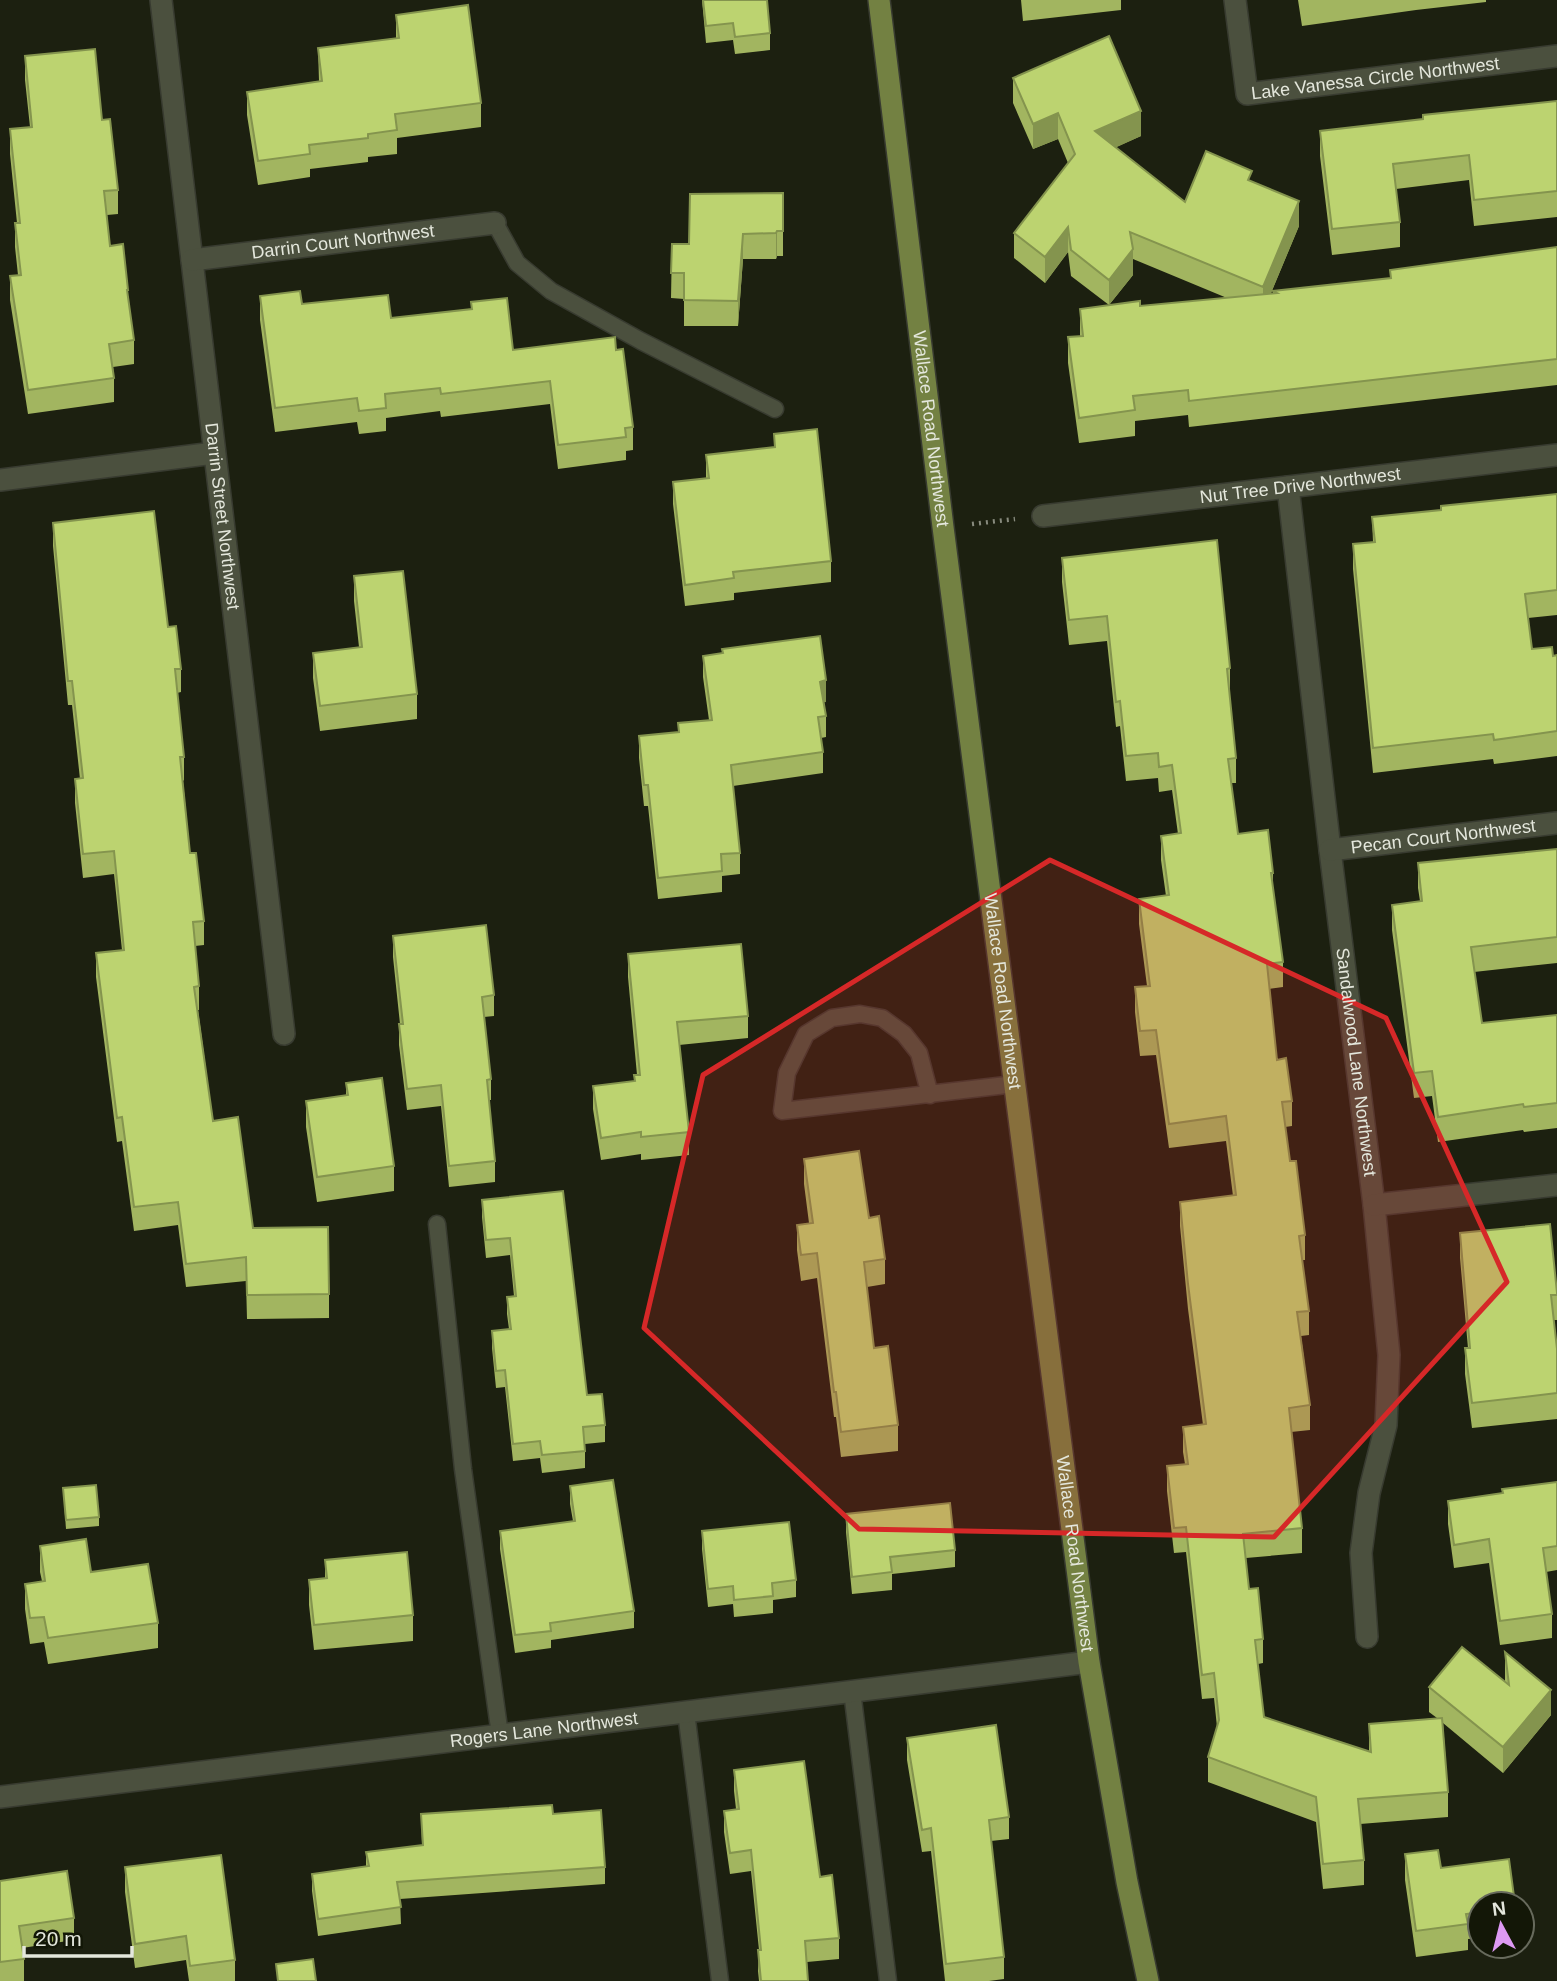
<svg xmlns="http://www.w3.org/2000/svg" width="1557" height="1981" font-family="Helvetica,sans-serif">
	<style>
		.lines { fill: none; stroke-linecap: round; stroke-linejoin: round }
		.service-casing { stroke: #383b30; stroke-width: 19 }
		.minor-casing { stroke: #383b30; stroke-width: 24 }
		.primary-casing { stroke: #383b30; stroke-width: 24 }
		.path { stroke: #888b7e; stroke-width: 4.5; stroke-dasharray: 2 5; stroke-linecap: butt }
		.service { stroke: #4b503e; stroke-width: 16 }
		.minor { stroke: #4b503e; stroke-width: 21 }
		.primary { stroke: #738142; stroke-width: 21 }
		.wall { fill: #a2b560 }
		.shaded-wall { fill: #84944e }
		.building { fill: #bcd370; stroke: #84944e; stroke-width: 2 }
		.marked { fill: #d62828; fill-opacity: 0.2; stroke: #d62828; stroke-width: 5; stroke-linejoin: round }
		.labels { text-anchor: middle; stroke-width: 7; stroke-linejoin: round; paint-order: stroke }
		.street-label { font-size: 18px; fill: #e4e7dc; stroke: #131707 }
	</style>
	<rect width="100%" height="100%" fill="#1c2010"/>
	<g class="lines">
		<g class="service-casing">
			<g id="service">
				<path d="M 495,223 L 517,263 L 551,291 L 641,341 L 775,409"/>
				<path d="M 930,1095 L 919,1053 L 904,1034 L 882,1018 L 860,1014 L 832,1018 L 806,1034 L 787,1073 L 782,1111 L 1015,1084"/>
				<path d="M 437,1224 L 463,1469 L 500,1735"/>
				<path d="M 852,1691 L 888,1981"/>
				<path d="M 686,1712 L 720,1981"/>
			</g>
		</g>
		<g class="minor-casing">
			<g id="minor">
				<path id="s1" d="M 161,0 L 284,1034"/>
				<path id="s2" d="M 1235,0 L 1247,94 L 1557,56"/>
				<path id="s3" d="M 192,260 L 495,223"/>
				<path d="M 0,480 L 214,453"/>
				<path id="s4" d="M 1288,487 L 1330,850 L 1374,1205 L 1389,1355 L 1386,1425 L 1369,1493 L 1361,1553 L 1367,1637"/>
				<path id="s5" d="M 1043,516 L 1557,455"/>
				<path id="s6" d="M 1330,850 L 1557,823"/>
				<path d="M 1374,1205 L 1557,1185"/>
				<path id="s7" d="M 0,1797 L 1089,1662"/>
			</g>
		</g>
		<g class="primary-casing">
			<g id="primary">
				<path id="s8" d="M 879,0 L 943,527 L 1089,1662 L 1127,1882 L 1148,1981"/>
			</g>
		</g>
		<path class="path" d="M 972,524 L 1015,519"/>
		<use href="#service" class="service"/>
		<use href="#minor" class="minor"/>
		<use href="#primary" class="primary"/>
	</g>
	<g class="wall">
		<path d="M 702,0 L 767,0 L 770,33 L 770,50 L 735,54 L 733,40 L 706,43 Z"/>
		<path d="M 1021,0 L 1121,0 L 1121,10 L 1023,21 Z"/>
		<path d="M 1298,0 L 1486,0 L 1486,2 L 1416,10 L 1302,26 Z"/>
		<path d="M 396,15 L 481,103 L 481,127 L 397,138 L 397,154 L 368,157 L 368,162 L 310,169 L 310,177 L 258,185 L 247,115 L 247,92 L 319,81 L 318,48 L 396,38 Z"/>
		<path d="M 25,56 L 102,120 L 118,190 L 118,214 L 107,215 L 110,246 L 128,290 L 128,300 L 134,340 L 134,364 L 113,367 L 114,378 L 114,402 L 28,414 L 10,300 L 10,276 L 18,275 L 15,247 L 15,223 L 17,223 L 10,154 L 10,129 L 30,127 L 25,80 Z"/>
		<path d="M 1013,78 L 1141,136 L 1116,147 L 1185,202 L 1252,182 L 1299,226 L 1271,293 L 1273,293 L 1273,291 L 1390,278 L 1390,270 L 1557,247 L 1557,385 L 1189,427 L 1188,415 L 1135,421 L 1135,436 L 1079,443 L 1068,363 L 1068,337 L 1080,336 L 1080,309 L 1140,306 L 1227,298 L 1133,259 L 1133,275 L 1109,305 L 1071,276 L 1068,252 L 1045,283 L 1014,258 L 1014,233 L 1068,163 L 1058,139 L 1033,149 L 1013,103 Z"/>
		<path d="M 1557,101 L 1557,217 L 1474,226 L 1469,180 L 1396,189 L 1400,222 L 1400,247 L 1332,255 L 1320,156 L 1320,131 L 1423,119 Z"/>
		<path d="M 783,193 L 783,256 L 777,256 L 776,259 L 743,259 L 738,326 L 684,326 L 684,299 L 671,298 L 672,244 L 689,244 Z"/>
		<path d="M 260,296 L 391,318 L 471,309 L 471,302 L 513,350 L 616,350 L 633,427 L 633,450 L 626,451 L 626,460 L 558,469 L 550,404 L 441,417 L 440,411 L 386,418 L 386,431 L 359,434 L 357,422 L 275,432 L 260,320 Z"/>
		<path d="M 774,434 L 831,561 L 831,582 L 734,593 L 734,600 L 685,606 L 673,504 L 673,482 L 706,478 L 706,455 L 774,447 Z"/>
		<path d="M 1557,494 L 1557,615 L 1528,618 L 1532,649 L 1553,656 L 1557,655 L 1557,756 L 1494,764 L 1493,759 L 1373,773 L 1353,569 L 1353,544 L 1373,542 L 1372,517 L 1441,510 Z"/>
		<path d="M 53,523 L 168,627 L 181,669 L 181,692 L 177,693 L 184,757 L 184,780 L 183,781 L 190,853 L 204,921 L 204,945 L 195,946 L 199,986 L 199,1010 L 198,1010 L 213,1121 L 253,1228 L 329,1294 L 329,1318 L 247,1319 L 246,1281 L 186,1287 L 178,1225 L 134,1231 L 122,1141 L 117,1142 L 96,977 L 96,953 L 122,950 L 114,874 L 83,878 L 75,803 L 75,779 L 80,779 L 72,705 L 68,705 L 53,546 Z"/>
		<path d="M 1062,558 L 1230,668 L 1230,693 L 1229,693 L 1236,758 L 1236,783 L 1231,783 L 1238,834 L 1273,873 L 1273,891 L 1283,962 L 1283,987 L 1269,989 L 1277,1060 L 1292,1101 L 1292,1126 L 1285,1127 L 1290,1161 L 1305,1235 L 1305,1260 L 1302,1260 L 1309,1311 L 1309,1335 L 1301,1336 L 1310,1405 L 1310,1430 L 1291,1432 L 1302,1528 L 1302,1553 L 1246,1558 L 1249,1589 L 1263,1639 L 1263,1663 L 1258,1664 L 1264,1717 L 1369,1752 L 1369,1724 L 1437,1718 L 1429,1712 L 1429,1687 L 1505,1682 L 1505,1652 L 1551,1715 L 1503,1773 L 1443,1723 L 1448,1792 L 1448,1817 L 1360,1824 L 1364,1860 L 1364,1885 L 1323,1889 L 1316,1822 L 1208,1782 L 1208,1757 L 1217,1727 L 1214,1698 L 1202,1699 L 1186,1552 L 1174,1553 L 1167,1491 L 1167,1466 L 1185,1464 L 1183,1452 L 1183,1427 L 1203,1425 L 1188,1309 L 1180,1226 L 1180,1202 L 1233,1196 L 1226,1141 L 1169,1148 L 1156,1055 L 1140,1056 L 1135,1012 L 1135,987 L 1147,986 L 1139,924 L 1139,899 L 1166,896 L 1161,860 L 1161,836 L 1178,834 L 1172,790 L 1159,792 L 1158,778 L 1126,781 L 1120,726 L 1116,727 L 1107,641 L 1069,645 L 1062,582 Z"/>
		<path d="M 354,576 L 417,694 L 417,719 L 320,731 L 313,678 L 313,653 L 359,647 L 354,601 Z"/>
		<path d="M 722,649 L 826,702 L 824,702 L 826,716 L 826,737 L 821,738 L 823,752 L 823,773 L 733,786 L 740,853 L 740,874 L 722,876 L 722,892 L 658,899 L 648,806 L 644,806 L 639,758 L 639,736 L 678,732 L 678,723 L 709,720 L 703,677 L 703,656 L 722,653 Z"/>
		<path d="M 1557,849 L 1557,963 L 1474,972 L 1482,1023 L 1557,1015 L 1557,1128 L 1524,1132 L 1523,1130 L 1438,1142 L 1432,1096 L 1414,1098 L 1392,930 L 1392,905 L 1420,901 L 1418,888 L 1418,863 Z"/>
		<path d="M 393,936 L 494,995 L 494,1016 L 484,1017 L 491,1079 L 491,1100 L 489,1100 L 495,1161 L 495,1182 L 449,1187 L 441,1106 L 407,1110 L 399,1045 L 399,1024 L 400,1024 L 393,957 Z"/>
		<path d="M 628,954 L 748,1016 L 748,1038 L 679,1045 L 689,1132 L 689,1155 L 641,1160 L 641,1154 L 601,1160 L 593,1109 L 593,1086 L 634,1081 L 634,1075 L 637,1075 L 628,977 Z"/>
		<path d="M 346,1083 L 394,1166 L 394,1191 L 317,1202 L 306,1127 L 306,1101 L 346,1096 Z"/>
		<path d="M 804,1159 L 869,1218 L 885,1259 L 885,1284 L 867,1287 L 874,1348 L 898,1425 L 898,1451 L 841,1457 L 836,1417 L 834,1417 L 817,1278 L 801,1281 L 797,1250 L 797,1225 L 809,1223 L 804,1184 Z"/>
		<path d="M 563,1191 L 587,1395 L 605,1425 L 605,1442 L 585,1444 L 585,1468 L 542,1473 L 540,1458 L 513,1461 L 505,1387 L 496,1388 L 492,1348 L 492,1331 L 509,1329 L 507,1314 L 507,1297 L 514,1296 L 510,1255 L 486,1258 L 482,1217 L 482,1200 Z"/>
		<path d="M 1460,1233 L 1557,1295 L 1557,1320 L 1554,1320 L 1557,1349 L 1557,1419 L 1472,1428 L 1465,1374 L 1465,1348 L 1468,1348 L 1460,1258 Z"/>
		<path d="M 1557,1482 L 1557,1570 L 1546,1572 L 1552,1614 L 1552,1638 L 1500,1645 L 1489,1563 L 1454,1568 L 1448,1524 L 1448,1501 L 1502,1493 Z"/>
		<path d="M 570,1486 L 634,1611 L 634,1628 L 551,1640 L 551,1648 L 515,1653 L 500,1549 L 500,1531 L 573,1521 L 570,1504 Z"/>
		<path d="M 63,1488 L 99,1517 L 99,1526 L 66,1529 Z"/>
		<path d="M 846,1514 L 955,1550 L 955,1567 L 892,1574 L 892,1590 L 852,1594 L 846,1532 Z"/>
		<path d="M 702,1531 L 796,1580 L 796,1597 L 773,1600 L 773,1613 L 734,1617 L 733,1604 L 708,1607 L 702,1549 Z"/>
		<path d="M 40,1546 L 91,1572 L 158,1623 L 158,1648 L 48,1664 L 44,1642 L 30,1644 L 25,1609 L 25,1584 L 42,1581 L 40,1572 Z"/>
		<path d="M 325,1560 L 413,1615 L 413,1641 L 314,1650 L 309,1605 L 309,1580 L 325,1579 Z"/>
		<path d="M 907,1738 L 1009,1817 L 1009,1839 L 991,1841 L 1004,1957 L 1004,1979 L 989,1981 L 945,1981 L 931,1851 L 922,1852 L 907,1760 Z"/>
		<path d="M 734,1770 L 820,1877 L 839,1938 L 839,1959 L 807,1962 L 808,1981 L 759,1981 L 758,1971 L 759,1950 L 751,1871 L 730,1874 L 724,1832 L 724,1811 L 736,1809 L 734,1791 Z"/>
		<path d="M 421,1814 L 553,1814 L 605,1867 L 605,1884 L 400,1899 L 401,1924 L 318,1936 L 312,1891 L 312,1874 L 366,1866 L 366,1852 L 422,1845 Z"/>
		<path d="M 1405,1854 L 1441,1868 L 1480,1904 L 1480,1938 L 1468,1939 L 1468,1950 L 1416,1957 L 1405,1880 Z"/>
		<path d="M 125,1867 L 235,1960 L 235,1981 L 189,1981 L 186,1960 L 135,1968 L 125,1892 Z"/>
		<path d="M 0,1881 L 74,1918 L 74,1940 L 22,1948 L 24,1959 L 24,1981 L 0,1981 Z"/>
	</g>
	<g class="shaded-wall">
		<path d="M 1141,111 L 1141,136 L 1095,157 L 1095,131 Z"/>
		<path d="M 1058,113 L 1058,139 L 1033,149 L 1033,124 Z"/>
		<path d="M 1299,201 L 1299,226 L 1263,312 L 1263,287 Z"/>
		<path d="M 1068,227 L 1068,252 L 1045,283 L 1045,257 Z"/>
		<path d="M 777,231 L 777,256 L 776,259 L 776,233 Z"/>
		<path d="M 743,234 L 743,259 L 738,326 L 738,301 Z"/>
		<path d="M 1133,249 L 1133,275 L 1109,305 L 1109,280 Z"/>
		<path d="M 826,680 L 826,702 L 820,703 L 820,682 Z"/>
		<path d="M 1551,1690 L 1551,1715 L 1503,1773 L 1503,1747 Z"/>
	</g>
	<g class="building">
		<path d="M 703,0 L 767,0 L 770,33 L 735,37 L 733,23 L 706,26 Z"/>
		<path d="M 468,5 L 481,103 L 395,114 L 397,130 L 368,134 L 368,138 L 309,145 L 310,154 L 258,161 L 247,92 L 322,81 L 318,48 L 399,38 L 396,15 Z"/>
		<path d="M 1109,36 L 1141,111 L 1095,131 L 1185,202 L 1206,151 L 1252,171 L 1248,180 L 1299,201 L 1263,287 L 1130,232 L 1133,249 L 1109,280 L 1071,250 L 1068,227 L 1045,257 L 1014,233 L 1075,154 L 1058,113 L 1033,124 L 1013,78 Z"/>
		<path d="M 95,49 L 102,120 L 110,119 L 118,190 L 104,191 L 110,246 L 123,244 L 128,290 L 127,290 L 134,340 L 109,344 L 114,378 L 28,390 L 10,276 L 21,275 L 15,223 L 20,223 L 10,129 L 32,127 L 25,56 Z"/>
		<path d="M 1557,101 L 1557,191 L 1474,200 L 1469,155 L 1393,164 L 1400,222 L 1332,229 L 1320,131 L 1423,119 L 1423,115 Z"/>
		<path d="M 783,193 L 783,231 L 777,231 L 776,233 L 743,234 L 738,301 L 684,300 L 684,273 L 671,273 L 672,244 L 689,244 L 690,194 Z"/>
		<path d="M 1557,247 L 1557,359 L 1189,401 L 1188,390 L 1133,396 L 1135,410 L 1079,418 L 1068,337 L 1083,336 L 1080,309 L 1140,301 L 1140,306 L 1277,293 L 1273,291 L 1391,278 L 1390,270 Z"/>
		<path d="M 300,291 L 302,304 L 388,295 L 391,318 L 472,309 L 471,302 L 507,298 L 513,350 L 615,337 L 616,350 L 623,349 L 633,427 L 625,428 L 626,437 L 558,445 L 550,381 L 441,394 L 440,388 L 385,394 L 386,408 L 359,411 L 357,398 L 275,408 L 260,296 Z"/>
		<path d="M 817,429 L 831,561 L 733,572 L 734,578 L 685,585 L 673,482 L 709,478 L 706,455 L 775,447 L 774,434 Z"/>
		<path d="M 1557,494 L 1557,590 L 1525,594 L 1532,649 L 1552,647 L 1553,656 L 1557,655 L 1557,731 L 1494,740 L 1493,734 L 1373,748 L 1353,544 L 1375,542 L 1372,517 L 1441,510 L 1441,506 Z"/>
		<path d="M 154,511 L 168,627 L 176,626 L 181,669 L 175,669 L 184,757 L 180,757 L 190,853 L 196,853 L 204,921 L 193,922 L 199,986 L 194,987 L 213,1121 L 238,1117 L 253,1228 L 328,1227 L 329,1294 L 247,1295 L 246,1257 L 186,1264 L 178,1202 L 134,1207 L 122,1117 L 117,1118 L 96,953 L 124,950 L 114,851 L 83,854 L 75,779 L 83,778 L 72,681 L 68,681 L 53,523 Z"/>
		<path d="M 1217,540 L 1230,668 L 1227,669 L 1236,758 L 1228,759 L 1238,834 L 1268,830 L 1273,873 L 1271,873 L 1283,962 L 1267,964 L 1277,1060 L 1286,1058 L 1292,1101 L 1282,1102 L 1290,1161 L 1296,1161 L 1305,1235 L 1299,1236 L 1309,1311 L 1297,1312 L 1310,1405 L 1289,1408 L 1302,1528 L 1243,1534 L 1249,1589 L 1258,1588 L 1263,1639 L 1255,1640 L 1264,1717 L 1371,1752 L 1369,1724 L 1442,1718 L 1448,1792 L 1358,1799 L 1364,1860 L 1323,1864 L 1316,1797 L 1208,1757 L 1219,1720 L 1214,1673 L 1202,1675 L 1186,1527 L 1174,1528 L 1167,1466 L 1188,1464 L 1183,1427 L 1206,1424 L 1188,1284 L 1180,1202 L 1236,1195 L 1226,1116 L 1169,1124 L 1156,1030 L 1140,1031 L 1135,987 L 1150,986 L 1139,899 L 1169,895 L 1161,836 L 1181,833 L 1172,765 L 1159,767 L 1158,753 L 1126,756 L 1120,701 L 1116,702 L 1107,616 L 1069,620 L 1062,558 Z"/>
		<path d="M 403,571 L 417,694 L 320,706 L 313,653 L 362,647 L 354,576 Z"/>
		<path d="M 820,636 L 826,680 L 820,682 L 826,716 L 818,717 L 823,752 L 731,765 L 740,853 L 721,854 L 722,871 L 658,878 L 648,785 L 644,785 L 639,736 L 679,732 L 678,723 L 712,720 L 703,656 L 723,653 L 722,649 Z"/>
		<path d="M 1557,849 L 1557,937 L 1471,947 L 1482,1023 L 1557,1015 L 1557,1103 L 1524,1107 L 1523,1104 L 1438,1117 L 1432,1071 L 1414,1073 L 1392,905 L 1422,901 L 1418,863 Z"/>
		<path d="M 486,925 L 494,995 L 482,997 L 491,1079 L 487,1080 L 495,1161 L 449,1166 L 441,1085 L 407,1089 L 399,1024 L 403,1024 L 393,936 Z"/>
		<path d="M 741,944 L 748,1016 L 677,1022 L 689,1132 L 641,1137 L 641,1132 L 601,1138 L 593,1086 L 635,1081 L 634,1075 L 640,1075 L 628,954 Z"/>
		<path d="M 382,1078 L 394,1166 L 317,1177 L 306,1101 L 348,1095 L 346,1083 Z"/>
		<path d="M 859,1151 L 869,1218 L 879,1216 L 885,1259 L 864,1262 L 874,1348 L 888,1346 L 898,1425 L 841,1432 L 836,1392 L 834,1392 L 817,1253 L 801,1255 L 797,1225 L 813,1223 L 804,1159 Z"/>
		<path d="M 563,1191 L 587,1395 L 602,1394 L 605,1425 L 583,1427 L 585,1451 L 542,1455 L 540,1441 L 513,1444 L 505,1370 L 496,1371 L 492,1331 L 511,1329 L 507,1297 L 516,1296 L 510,1238 L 486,1240 L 482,1200 Z"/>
		<path d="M 1550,1224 L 1557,1293 L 1557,1295 L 1551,1295 L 1557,1349 L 1557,1393 L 1472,1403 L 1465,1348 L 1470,1348 L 1460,1233 Z"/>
		<path d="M 613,1480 L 634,1611 L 550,1623 L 551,1631 L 515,1635 L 500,1531 L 575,1521 L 570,1486 Z"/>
		<path d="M 1557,1482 L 1557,1546 L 1543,1548 L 1552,1614 L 1500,1621 L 1489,1539 L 1454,1545 L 1448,1501 L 1503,1493 L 1502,1489 Z"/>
		<path d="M 96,1485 L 99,1517 L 66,1520 L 63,1488 Z"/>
		<path d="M 950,1503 L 955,1550 L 890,1557 L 892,1572 L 852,1577 L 846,1514 Z"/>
		<path d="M 789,1522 L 796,1580 L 772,1583 L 773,1596 L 734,1600 L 733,1586 L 708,1589 L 702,1531 Z"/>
		<path d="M 86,1539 L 91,1572 L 148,1564 L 158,1623 L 48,1638 L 44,1617 L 30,1618 L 25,1584 L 45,1581 L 40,1546 Z"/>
		<path d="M 407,1552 L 413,1615 L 314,1625 L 309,1580 L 327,1578 L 325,1560 Z"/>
		<path d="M 1462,1647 L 1509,1685 L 1505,1652 L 1551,1690 L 1503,1747 L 1429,1687 Z"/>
		<path d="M 996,1725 L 1009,1817 L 989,1820 L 1004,1957 L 946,1964 L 931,1828 L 922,1830 L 907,1738 Z"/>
		<path d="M 804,1761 L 820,1877 L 832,1875 L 839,1938 L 805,1941 L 808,1981 L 761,1981 L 758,1950 L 761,1950 L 751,1850 L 730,1853 L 724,1811 L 739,1809 L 734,1770 Z"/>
		<path d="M 552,1805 L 553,1814 L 601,1810 L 605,1867 L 397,1882 L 401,1907 L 318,1919 L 312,1874 L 369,1866 L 366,1852 L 423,1845 L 421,1814 Z"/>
		<path d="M 1438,1850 L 1441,1868 L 1509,1859 L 1515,1904 L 1480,1904 L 1480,1912 L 1466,1914 L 1468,1924 L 1416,1931 L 1405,1854 Z"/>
		<path d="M 221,1855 L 235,1960 L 190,1966 L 186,1936 L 135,1944 L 125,1867 Z"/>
		<path d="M 67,1871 L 74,1918 L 19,1926 L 24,1959 L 0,1962 L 0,1881 Z"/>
		<path d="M 313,1959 L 316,1981 L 278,1981 L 276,1964 Z"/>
	</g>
	<path class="marked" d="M 1050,860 L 1386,1018 L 1507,1282 L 1274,1537 L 859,1529 L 644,1328 L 703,1075 Z"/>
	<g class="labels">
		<g class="street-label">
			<text dy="6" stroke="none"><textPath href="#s2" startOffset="224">Lake Vanessa Circle Northwest</textPath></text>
			<text dy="6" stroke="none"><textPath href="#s3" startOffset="152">Darrin Court Northwest</textPath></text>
			<text dy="6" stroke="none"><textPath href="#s8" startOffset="432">Wallace Road Northwest</textPath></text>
			<text dy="6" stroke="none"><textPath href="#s5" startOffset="259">Nut Tree Drive Northwest</textPath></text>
			<text dy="6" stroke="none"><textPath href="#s1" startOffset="520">Darrin Street Northwest</textPath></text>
			<text dy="6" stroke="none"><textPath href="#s6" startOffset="114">Pecan Court Northwest</textPath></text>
			<text dy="6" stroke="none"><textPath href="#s8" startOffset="999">Wallace Road Northwest</textPath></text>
			<text dy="6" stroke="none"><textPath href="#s4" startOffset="579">Sandalwood Lane Northwest</textPath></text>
			<text dy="6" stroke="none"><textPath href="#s8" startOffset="1566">Wallace Road Northwest</textPath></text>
			<text dy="6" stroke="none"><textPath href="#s7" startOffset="548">Rogers Lane Northwest</textPath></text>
		</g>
	</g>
	<g transform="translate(1501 1925) rotate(353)"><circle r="33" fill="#131707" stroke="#676a5c" stroke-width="2"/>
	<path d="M0-5L12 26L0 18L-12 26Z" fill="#dd99f3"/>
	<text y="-10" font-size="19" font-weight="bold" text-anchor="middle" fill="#e4e7dc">N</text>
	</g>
	<path d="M24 1946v10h108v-10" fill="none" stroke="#e4e7dc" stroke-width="3.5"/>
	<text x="35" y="1946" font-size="21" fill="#e4e7dc" stroke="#131707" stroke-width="5" paint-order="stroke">20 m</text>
</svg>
